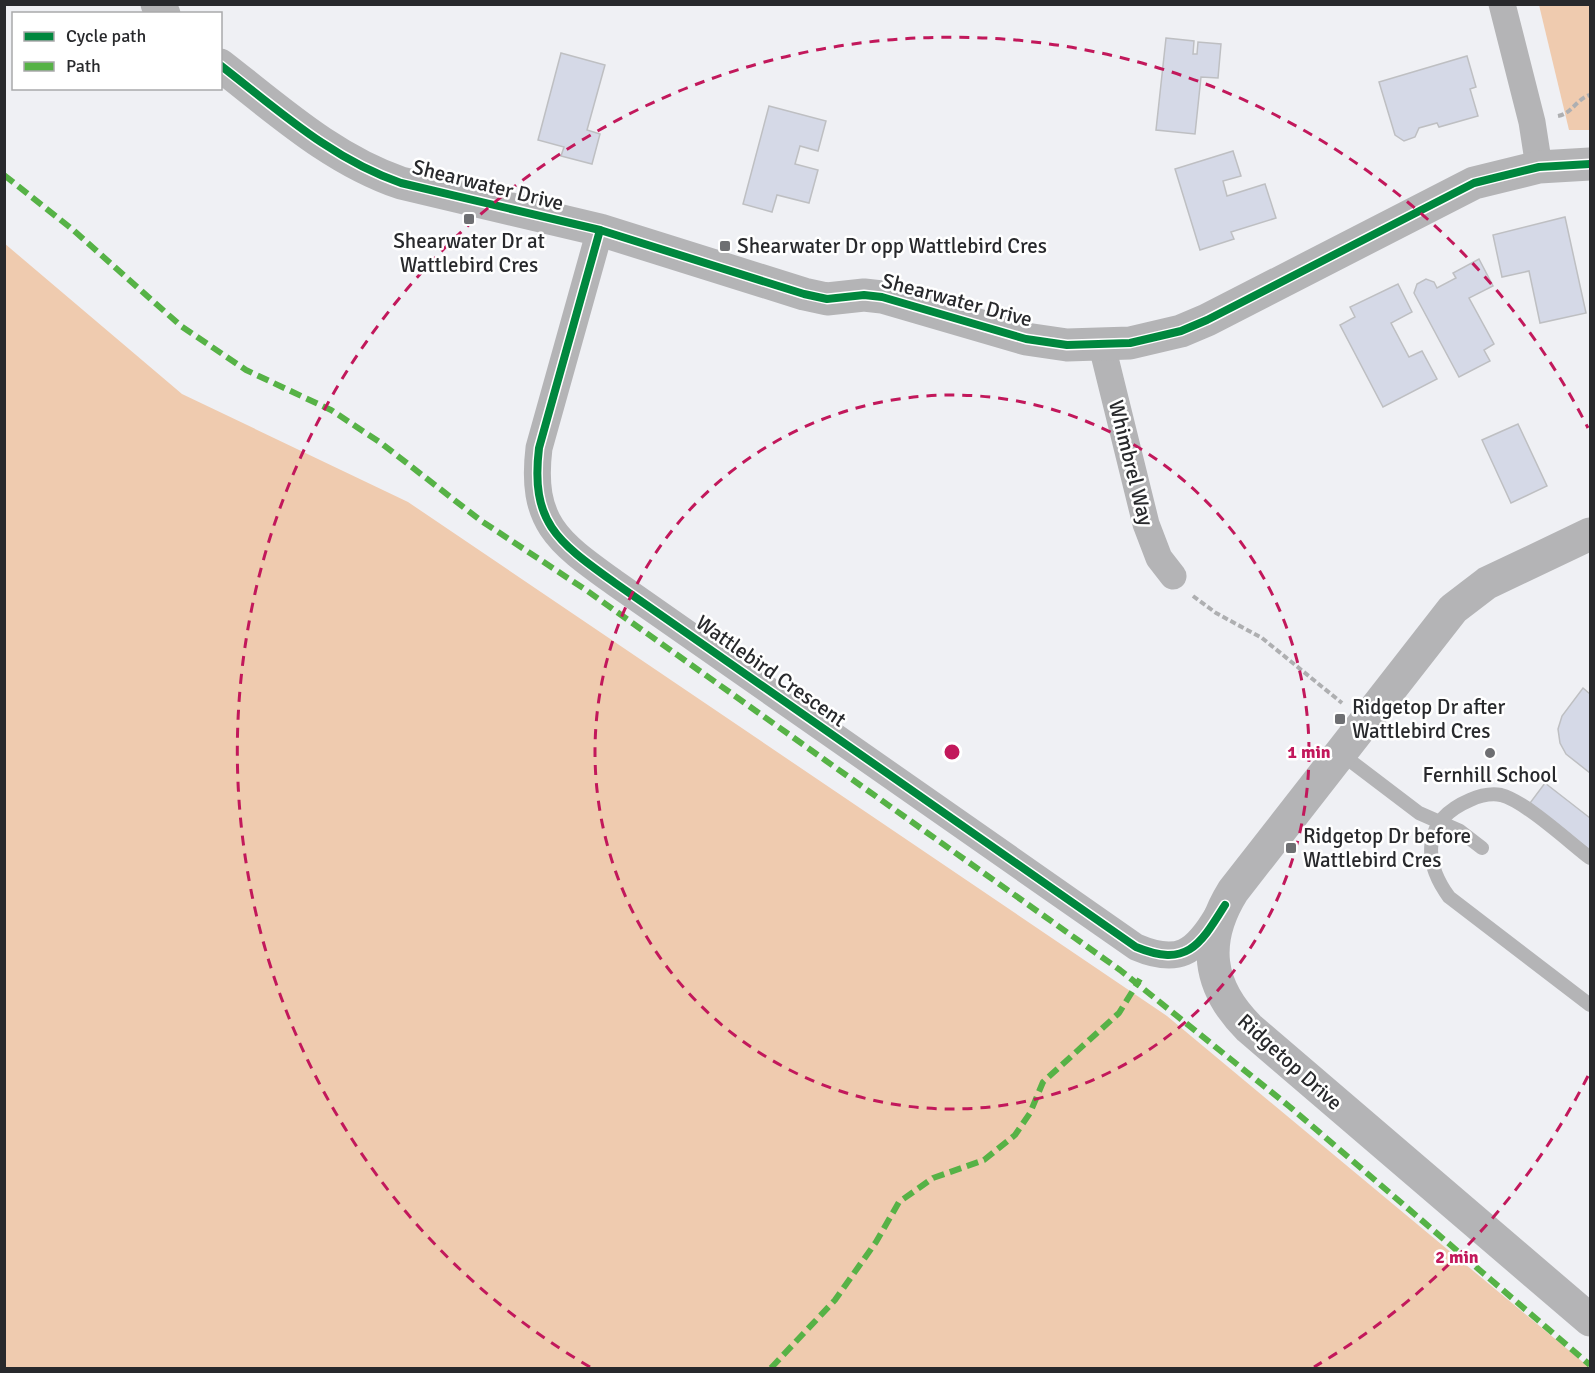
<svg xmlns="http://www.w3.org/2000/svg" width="1595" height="1373" font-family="Signika,sans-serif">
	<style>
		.green { fill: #efcbaf }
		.building { fill: #d5d9e7; stroke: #bebfc2; stroke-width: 1.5 }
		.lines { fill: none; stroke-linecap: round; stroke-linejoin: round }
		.path { stroke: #aeafb1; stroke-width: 4; stroke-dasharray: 6 3; stroke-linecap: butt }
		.service { stroke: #b4b4b6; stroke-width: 14 }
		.minor { stroke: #b4b4b6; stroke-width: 27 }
		.tertiary { stroke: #b4b4b6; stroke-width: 33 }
		.quiet { stroke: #56b246; stroke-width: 6; stroke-dasharray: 12 6; stroke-linecap: butt }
		.cycleway-casing { stroke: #fff; stroke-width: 11 }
		.cycleway { stroke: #00873e; stroke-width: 8 }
		.ring { fill: none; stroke: #c2185b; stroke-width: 3; stroke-dasharray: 10 8 }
		.poi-dot { fill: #6e6f72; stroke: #fff; stroke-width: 2 }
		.labels { text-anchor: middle; stroke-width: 5; stroke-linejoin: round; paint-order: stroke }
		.street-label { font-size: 21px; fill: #28292c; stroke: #fff }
		.poi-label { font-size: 21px; fill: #28292c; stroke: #fff; text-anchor: start }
		.centre { fill: #c2185b; stroke: #fff; stroke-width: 3 }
		.ring-label { font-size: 18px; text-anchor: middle; font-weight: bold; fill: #c2185b; stroke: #fff; stroke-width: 5; stroke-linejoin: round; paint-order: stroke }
	</style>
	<rect width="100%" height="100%" fill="#eff0f4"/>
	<g class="green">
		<path d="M 1539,5 L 1590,5 L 1590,130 L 1569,130 Z"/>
		<path d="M 4,243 L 182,394 L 408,502 L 1167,1016 L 1590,1368 L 5,1368 Z"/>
	</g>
	<g class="building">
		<path d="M 1166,38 L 1194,41 L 1193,54 L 1197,54 L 1198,42 L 1221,44 L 1218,78 L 1201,77 L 1195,134 L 1156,130 Z"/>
		<path d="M 561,53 L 605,65 L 587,130 L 600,134 L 592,164 L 561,156 L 564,147 L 538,140 Z"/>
		<path d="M 1467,56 L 1476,87 L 1470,89 L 1478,116 L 1439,127 L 1437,123 L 1419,128 L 1415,137 L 1404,141 L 1395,135 L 1379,82 Z"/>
		<path d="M 769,106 L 826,121 L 818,151 L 800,146 L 795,164 L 818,170 L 809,203 L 777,195 L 772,212 L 743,204 Z"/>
		<path d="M 1233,151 L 1241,176 L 1223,181 L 1227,196 L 1265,184 L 1276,218 L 1231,232 L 1234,239 L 1200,250 L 1175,169 Z"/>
		<path d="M 1565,217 L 1586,313 L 1540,323 L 1529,271 L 1502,277 L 1493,235 Z"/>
		<path d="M 1479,259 L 1493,286 L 1469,298 L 1494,344 L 1484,350 L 1490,361 L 1459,377 L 1414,293 L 1417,284 L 1426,279 L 1434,282 L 1437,288 L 1456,278 L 1453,273 Z"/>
		<path d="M 1398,284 L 1412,312 L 1391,323 L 1409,357 L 1422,351 L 1437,379 L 1383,407 L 1340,325 L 1355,317 L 1350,307 Z"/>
		<path d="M 1518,424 L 1547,486 L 1511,503 L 1482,440 Z"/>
		<path d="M 1583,688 L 1590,694 L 1590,773 L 1566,754 L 1560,743 L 1558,729 L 1562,716 Z"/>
		<path d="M 1545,783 L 1590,818 L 1590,850 L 1530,803 Z"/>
	</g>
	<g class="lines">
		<g class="path">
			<path d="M 1558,116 C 1573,113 1576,99 1590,95"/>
			<path d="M 1193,596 L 1216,613 L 1262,638 L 1342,703"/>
		</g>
		<g class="service">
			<path d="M 1340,753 L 1419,813 L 1460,831 L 1482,848"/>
			<path d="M 1590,858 C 1569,842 1525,801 1501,795 C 1490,793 1479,796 1470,800 C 1423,820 1422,860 1449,897 L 1590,1005"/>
		</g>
		<g class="minor">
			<path d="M 1502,4 L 1532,122 L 1539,167"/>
			<path d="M 600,230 L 539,448 C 530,523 558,542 615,583 L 1136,947 C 1178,965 1195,953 1217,916"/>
			<path d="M 1102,346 L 1146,524 L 1159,558 L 1173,576"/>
		</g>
		<g class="tertiary">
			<path d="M 157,4 L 164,14"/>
			<path d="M 220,65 C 277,109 331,159 401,183 L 600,230 L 804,294 L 827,299 L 864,295 L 882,297 L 1026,339 L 1067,345 L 1130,343 L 1181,331 L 1207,320 L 1474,183 L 1539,167 L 1590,164"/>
			<path d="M 1590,534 L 1487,583 L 1453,609 L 1233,891 C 1202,941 1207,986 1249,1028 L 1590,1320"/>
		</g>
		<g class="quiet">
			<path d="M 4,175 L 72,229 L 181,326 L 246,370 L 331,410 L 381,443 L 480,520 L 586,590 L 1120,970 L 1290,1107 L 1590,1365"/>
			<path d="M 771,1368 L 835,1300 L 876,1242 L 899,1202 L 933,1178 L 984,1160 L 1015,1135 L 1030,1113 L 1043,1082 L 1119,1013 L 1140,979"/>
		</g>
		<g class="cycleway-casing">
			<g id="cycleway">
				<path d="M 220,65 C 277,109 331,159 401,183 L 600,230 L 804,294 L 827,299 L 864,295 L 882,297 L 1026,339 L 1067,345 L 1130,343 L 1181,331 L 1207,320 L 1474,183 L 1539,167 L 1590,164"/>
				<path d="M 600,230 L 539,448 C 530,523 558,542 615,583 L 1136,947 C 1187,968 1200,945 1225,905"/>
			</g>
		</g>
		<use href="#cycleway" class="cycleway"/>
	</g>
	<g class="ring">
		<circle cx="952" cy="752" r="357"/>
		<path d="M1588 1076A714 714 0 0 1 1314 1367M590 1367A714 714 0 1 1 1588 428"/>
	</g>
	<g class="poi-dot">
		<rect x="463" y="213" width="12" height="12" rx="3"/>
		<rect x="719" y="240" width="12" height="12" rx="3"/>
		<rect x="1334" y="713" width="12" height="12" rx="3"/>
		<circle cx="1490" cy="753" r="6"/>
		<rect x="1285" y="842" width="12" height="12" rx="3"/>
	</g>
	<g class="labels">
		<g class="street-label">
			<text transform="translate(488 185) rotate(14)" y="7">Shearwater Drive</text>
			<text transform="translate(957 300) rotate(15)" y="7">Shearwater Drive</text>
			<text transform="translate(1131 463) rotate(76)" y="7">Whimbrel Way</text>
			<text transform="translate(771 671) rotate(35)" y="7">Wattlebird Crescent</text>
			<text transform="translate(1290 1062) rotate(42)" y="7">Ridgetop Drive</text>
		</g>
		<g class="poi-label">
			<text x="469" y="248" text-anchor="middle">Shearwater Dr at<tspan x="469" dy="24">Wattlebird Cres</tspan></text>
			<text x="737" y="253">Shearwater Dr opp Wattlebird Cres</text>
			<text x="1352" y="714">Ridgetop Dr after<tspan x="1352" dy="24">Wattlebird Cres</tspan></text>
			<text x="1490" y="782" text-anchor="middle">Fernhill School</text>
			<text x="1303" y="843">Ridgetop Dr before<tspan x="1303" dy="24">Wattlebird Cres</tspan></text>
		</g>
	</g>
	<circle cx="952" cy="752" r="9" class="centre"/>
	<g class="ring-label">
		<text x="1309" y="758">1 min</text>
		<text x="1457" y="1263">2 min</text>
	</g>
	<rect width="1595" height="1373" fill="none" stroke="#28292c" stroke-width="12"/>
	<rect x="12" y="12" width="210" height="78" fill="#ffffff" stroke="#a9a9ab" stroke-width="1.5"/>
	<rect x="24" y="32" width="30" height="9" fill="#00873e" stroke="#a9a9ab" stroke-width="1.5"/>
	<text x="66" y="42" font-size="18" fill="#28292c">Cycle path</text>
	<rect x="24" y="62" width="30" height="9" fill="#56b246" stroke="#a9a9ab" stroke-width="1.5"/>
	<text x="66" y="72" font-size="18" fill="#28292c">Path</text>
</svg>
